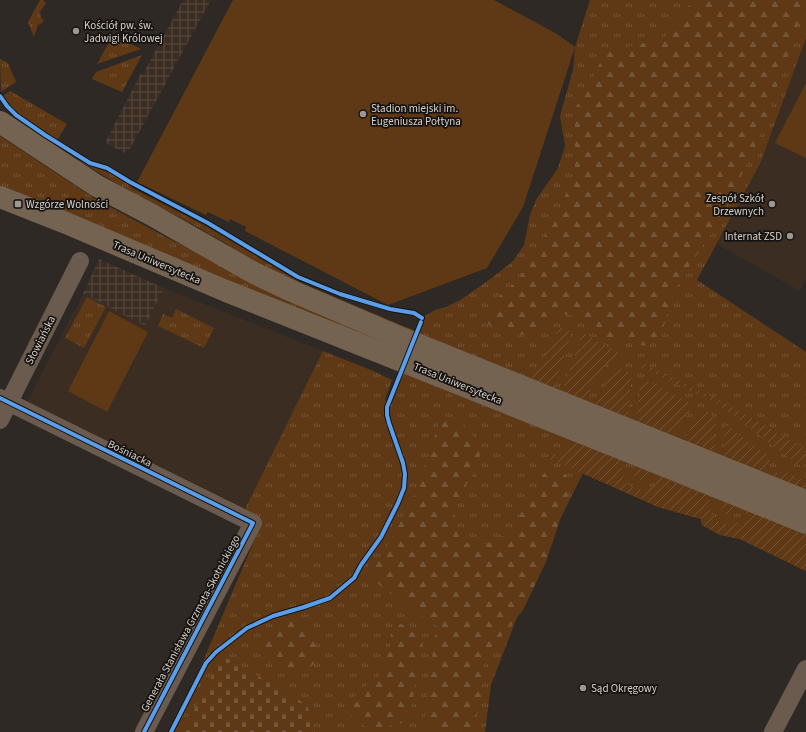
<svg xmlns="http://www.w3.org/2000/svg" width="806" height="732" font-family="'Source Sans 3',sans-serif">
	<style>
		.built { fill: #3b2d22 }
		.industrial { fill: url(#industrial-grid) }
		.grass { fill: url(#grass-tufts) }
		.forest { fill: url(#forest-firs) }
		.cemetery { fill: url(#cemetery-stones) }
		.garden { fill: url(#garden-furrows) }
		.pitch { fill: #5f3916 }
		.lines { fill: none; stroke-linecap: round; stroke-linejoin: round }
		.minor { stroke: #6a5b4e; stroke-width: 18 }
		.major { stroke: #756352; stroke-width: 22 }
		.cycleway-casing { stroke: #16120f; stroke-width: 6 }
		.cycleway { stroke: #5a9eea; stroke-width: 4 }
		.poi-dot { fill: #9c9792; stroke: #16120f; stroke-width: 1.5 }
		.labels { text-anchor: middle; stroke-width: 3.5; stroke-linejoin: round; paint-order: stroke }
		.poi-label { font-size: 11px; fill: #d8d2cd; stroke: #16120f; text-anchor: start }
		.street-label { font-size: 11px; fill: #d8d2cd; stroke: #16120f }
	</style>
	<defs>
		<pattern id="industrial-grid" width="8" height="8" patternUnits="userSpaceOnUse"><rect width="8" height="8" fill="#3b2d22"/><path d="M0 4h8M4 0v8" fill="none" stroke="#574b41"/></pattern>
		<pattern id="grass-tufts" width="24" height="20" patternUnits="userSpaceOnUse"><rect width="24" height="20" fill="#5f3916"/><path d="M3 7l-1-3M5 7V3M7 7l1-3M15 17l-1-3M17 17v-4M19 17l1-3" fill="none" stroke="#755537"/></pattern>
		<pattern id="forest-firs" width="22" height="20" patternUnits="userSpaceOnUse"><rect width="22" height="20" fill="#5f3916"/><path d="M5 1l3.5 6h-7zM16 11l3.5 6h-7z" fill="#755537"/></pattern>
		<pattern id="cemetery-stones" width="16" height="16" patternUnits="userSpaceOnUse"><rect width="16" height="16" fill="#5f3916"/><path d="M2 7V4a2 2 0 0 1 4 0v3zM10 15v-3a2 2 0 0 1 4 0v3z" fill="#755537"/></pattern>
		<pattern id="garden-furrows" width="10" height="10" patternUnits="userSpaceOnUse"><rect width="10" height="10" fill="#5f3916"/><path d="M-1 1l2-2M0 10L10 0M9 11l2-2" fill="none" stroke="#755537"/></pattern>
	</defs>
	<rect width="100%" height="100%" fill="#2e2924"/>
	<g class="built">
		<path d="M 806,38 L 806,279 L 800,291 L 717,244 L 760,164 Z"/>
		<path d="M 164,288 L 323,351 L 299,401 L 244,511 L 27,402 L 83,294 L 145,326 Z"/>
	</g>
	<g class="industrial">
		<path d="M 183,0 L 211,0 L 130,149 L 125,153 L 105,143 L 141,73 L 143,74 Z"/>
		<path d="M 99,259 L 164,288 L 145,326 L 83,294 Z"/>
	</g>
	<g class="grass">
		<path d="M 40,0 L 43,0 L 46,3 L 40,12 L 41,18 L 44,20 L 42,23 L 38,25 L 34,37 L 28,22 Z"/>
		<path d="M 590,0 L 806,0 L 806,38 L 760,164 L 697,280 L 806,352 L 806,571 L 740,539 L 720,535 L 702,525 L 701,519 L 658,507 L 583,473 L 536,568 L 491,685 L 485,732 L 173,732 L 260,527 L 244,511 L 323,351 L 371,370 L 392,380 L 385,400 L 388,401 L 408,354 L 0,188 L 0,136 L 97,200 L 162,235 L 249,279 L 409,350 L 422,318 L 435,310 L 446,307 L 462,299 L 493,277 L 513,261 L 524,245 L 530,215 L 536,200 L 558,168 L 565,146 L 560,116 L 573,70 L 575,47 Z"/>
		<path d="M 108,34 L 113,37 L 114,36 L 141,49 L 97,64 L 109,42 L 106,40 Z"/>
		<path d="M 142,55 L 122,92 L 92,79 L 96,72 Z"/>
		<path d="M 0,59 L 8,63 L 16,82 L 1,92 Z"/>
		<path d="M 10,91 L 67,124 L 58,139 L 57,140 L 15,111 L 3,96 Z"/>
		<path d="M 78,160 C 88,162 129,180 132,188 L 204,225 L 301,283 L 413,330 L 412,333 L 303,288 L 236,251 L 225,243 L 192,224 L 127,190 Z"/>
		<path d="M 87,297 L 106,307 L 84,348 L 65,338 Z"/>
		<path d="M 176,309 L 214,328 L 204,348 L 158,326 L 163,314 L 172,318 Z"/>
	</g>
	<g class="forest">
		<path d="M 694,0 L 806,0 L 806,8 L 790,45 L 767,120 L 748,162 L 718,222 L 676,287 L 665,322 L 660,336 L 648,346 L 631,344 L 620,337 L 605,339 L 598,327 L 581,318 L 565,314 L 550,318 L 528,335 L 514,334 L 492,328 L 486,321 L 499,297 L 518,280 L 557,218 L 575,169 L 575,109 L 606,52 L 664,38 L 681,14 Z"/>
		<path d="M 449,419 L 462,423 L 476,439 L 481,452 L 474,472 L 454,506 L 455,521 L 466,543 L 486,544 L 511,532 L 539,481 L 546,471 L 556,468 L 567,476 L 568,496 L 546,562 L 523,610 L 492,648 L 481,672 L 482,697 L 472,732 L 436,732 L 424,723 L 434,642 L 437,626 L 384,589 L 372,578 L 372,568 L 391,540 L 417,490 L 439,423 Z"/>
		<path d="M 300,620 C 317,626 313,641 319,655 C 307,683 284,667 263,660 C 262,655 259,650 259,645 C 258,626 287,623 300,620 Z"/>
		<path d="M 400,624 L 416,628 L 423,644 L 410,714 L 405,723 C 395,723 387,728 377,729 C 367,731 352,717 345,711 L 358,692 L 379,676 L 390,650 L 391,634 Z"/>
	</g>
	<path class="cemetery" d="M 223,656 L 307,705 L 315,732 L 182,732 Z"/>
	<g class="garden">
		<path d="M 561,328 L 565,328 L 570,332 L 571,335 L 553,389 L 531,380 L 559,329 Z"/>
		<path d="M 581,332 L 614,350 L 620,354 L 620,359 C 600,361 593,386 585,402 L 562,392 L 579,343 Z"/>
		<path d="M 639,361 L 725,403 L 806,449 L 806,468 L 797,464 L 715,402 L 640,367 Z"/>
		<path d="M 618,369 L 627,370 L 631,378 L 628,419 L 595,406 L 612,373 Z"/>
		<path d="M 641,378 L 693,404 L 674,437 L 636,422 Z"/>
		<path d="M 705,411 C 722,414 714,441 714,453 L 683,441 L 700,413 Z"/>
		<path d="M 725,425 L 728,426 L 769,457 L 771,462 L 763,473 L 723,457 Z"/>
		<path d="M 575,441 L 623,460 C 622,465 621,471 623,476 C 626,487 640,493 651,487 C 655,485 658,480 661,475 L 710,495 C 710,500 709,506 711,511 C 714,522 728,527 739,522 C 744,519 746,514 749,510 L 806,535 L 806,571 L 740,539 L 720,535 L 702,525 L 701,519 L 658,507 L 550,459 L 551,454 C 562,458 570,450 575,441 Z"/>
		<path d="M 632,464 L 652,472 L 646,479 L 638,480 L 633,475 Z"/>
		<path d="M 781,472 L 789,473 L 806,482 L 806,491 L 771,476 L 776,473 Z"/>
		<path d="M 720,499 L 740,507 C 731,521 719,515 720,499 Z"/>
	</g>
	<g class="pitch">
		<path d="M 233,0 L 494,0 L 557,34 L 575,47 L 523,207 L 487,268 L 388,305 L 245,231 L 246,227 L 230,219 L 229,222 L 208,212 L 206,215 L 137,182 Z"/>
		<path d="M 806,83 L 806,158 L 775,143 Z"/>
		<path d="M 109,311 L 148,332 L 107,412 L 68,391 Z"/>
	</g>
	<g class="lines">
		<g class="minor">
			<path d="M 0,398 L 253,523 L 144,732"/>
			<path d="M 0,420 L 80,261"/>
			<path d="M 773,732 L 806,669"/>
		</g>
		<g class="major">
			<path d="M 0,122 L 97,186 L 152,215 L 254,273 L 292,291 L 399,337 L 806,501"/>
			<path d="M 0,197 L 66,223 L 226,291 L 655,462 L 806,523"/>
		</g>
		<g class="cycleway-casing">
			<g id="cycleway">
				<path d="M 0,96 L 7,106 L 16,115 L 45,135 L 90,163 L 107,168 L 130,182 L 208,223 L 298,277 L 340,294 L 390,309 L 414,313 L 422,318"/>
				<path d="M 0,398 L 253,523 L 144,732"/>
				<path d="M 171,732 L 206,663 L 216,652 L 247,628 L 273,616 L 304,607 L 330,598 L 354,578 L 361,565 L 381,537 L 398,503 L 404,488 L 405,474 L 403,463 L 389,423 L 387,415 L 387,407 L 421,322"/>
			</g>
		</g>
		<use href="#cycleway" class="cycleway"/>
	</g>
	<g class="poi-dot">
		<circle cx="76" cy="31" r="4"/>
		<circle cx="363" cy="114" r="4"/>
		<rect x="14" y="200" width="8" height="8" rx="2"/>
		<circle cx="772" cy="204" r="4"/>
		<circle cx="790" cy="236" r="4"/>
		<circle cx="583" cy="688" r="4"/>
	</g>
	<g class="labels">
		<g class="poi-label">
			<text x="84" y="29">Kościół pw. św.<tspan x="84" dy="13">Jadwigi Królowej</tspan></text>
			<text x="371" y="112">Stadion miejski im.<tspan x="371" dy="13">Eugeniusza Połtyna</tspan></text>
			<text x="764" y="202" text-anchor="end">Zespół Szkół<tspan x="764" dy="13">Drzewnych</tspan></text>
			<text x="26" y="208">Wzgórze Wolności</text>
			<text x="782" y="240" text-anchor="end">Internat ZSD</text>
			<text x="591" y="692">Sąd Okręgowy</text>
		</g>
		<g class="street-label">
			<text transform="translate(157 262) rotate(23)" y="4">Trasa Uniwersytecka</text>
			<text transform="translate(40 340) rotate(-63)" y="4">Słowiańska</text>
			<text transform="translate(458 383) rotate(22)" y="4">Trasa Uniwersytecka</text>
			<text transform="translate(130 453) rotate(26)" y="4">Bośniacka</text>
			<text transform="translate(190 623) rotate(-62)" y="4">Generała Stanisława Grzmota-Skotnickiego</text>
		</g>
	</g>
</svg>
